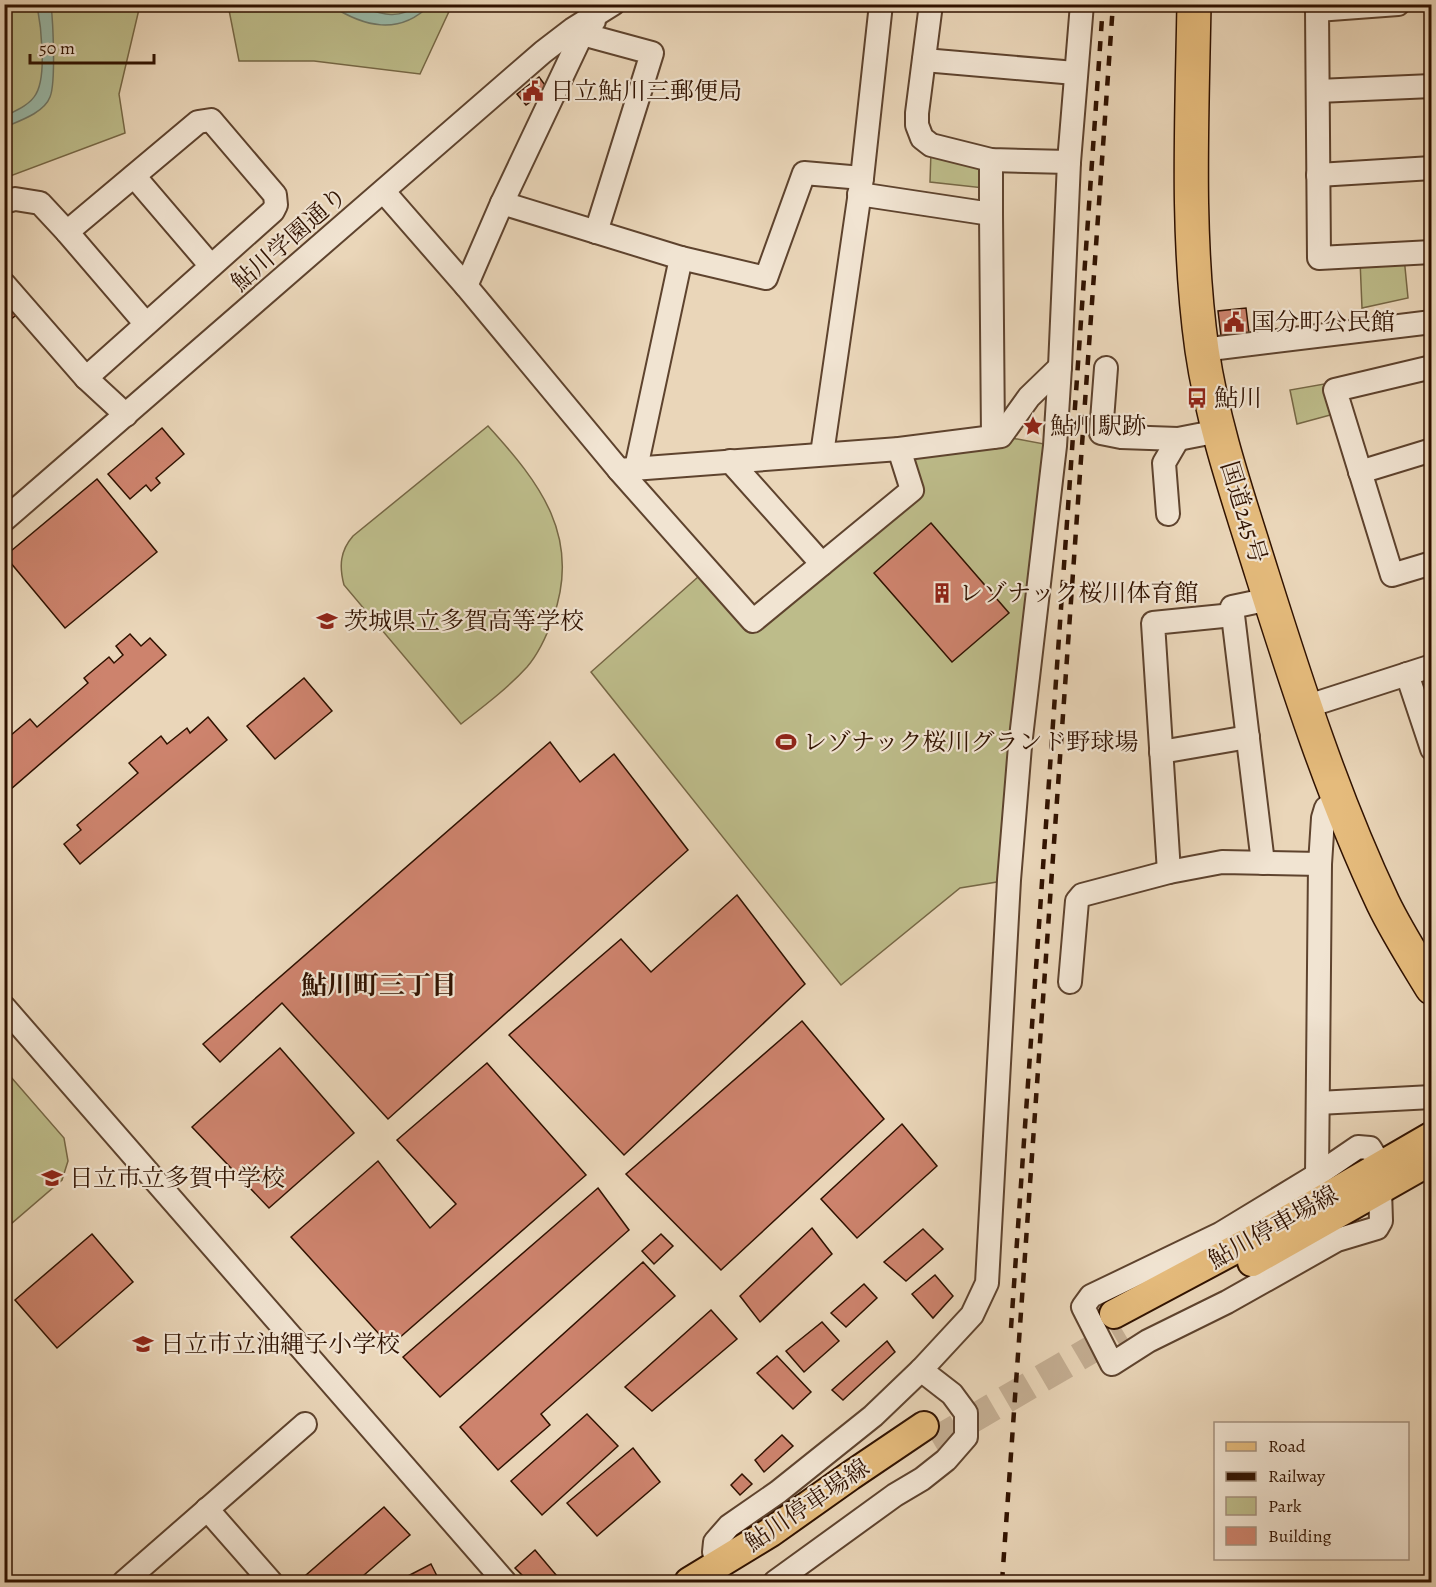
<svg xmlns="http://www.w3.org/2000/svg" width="1436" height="1587" font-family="Alegreya,'Noto Serif JP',serif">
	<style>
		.green { fill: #bdbc8a; stroke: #766745; stroke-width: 1.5 }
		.water { fill: #99baaa; stroke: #6f7766; stroke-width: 1.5 }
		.building { fill: #cd836d; stroke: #301200; stroke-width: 1.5 }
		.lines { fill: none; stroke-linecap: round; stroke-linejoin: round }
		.major-tunnel { stroke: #c5af94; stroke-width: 28; stroke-dasharray: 28 14; stroke-linecap: butt }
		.minor-casing { stroke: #5e432e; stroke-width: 26 }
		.major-casing { stroke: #301200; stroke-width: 32 }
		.highway-casing { stroke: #301200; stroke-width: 36 }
		.minor { stroke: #f1e4d2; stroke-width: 22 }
		.major { stroke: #e5bb7c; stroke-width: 28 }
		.highway { stroke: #e5bb7c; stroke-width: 33 }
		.rail { stroke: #301200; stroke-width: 4.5; stroke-dasharray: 10 10; stroke-linecap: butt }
		.labels { text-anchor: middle; stroke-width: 4.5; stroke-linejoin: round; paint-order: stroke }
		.poi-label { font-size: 24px; fill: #301200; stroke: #f1e4d2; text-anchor: start }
		.street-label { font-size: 24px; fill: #301200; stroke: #f1e4d2 }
		.neighbourhood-label { font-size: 26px; font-weight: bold; fill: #301200; stroke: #f1e4d2 }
	</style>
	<rect width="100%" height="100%" fill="#ead6b9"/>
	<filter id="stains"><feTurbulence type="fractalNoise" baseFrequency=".00333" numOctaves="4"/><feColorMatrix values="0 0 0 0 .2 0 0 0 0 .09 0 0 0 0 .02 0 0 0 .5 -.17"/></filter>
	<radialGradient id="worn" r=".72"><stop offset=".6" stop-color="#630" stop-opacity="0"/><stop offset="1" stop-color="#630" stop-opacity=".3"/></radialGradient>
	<g class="green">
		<path d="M 4,5 L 140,5 L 119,94 L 125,133 L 5,178 Z"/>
		<path d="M 228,5 L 452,5 L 420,74 L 314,61 L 239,61 Z"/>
		<path d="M 931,151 L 986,168 L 984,188 L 930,182 Z"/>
		<path d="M 1404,257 L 1408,298 L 1362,308 L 1360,260 Z"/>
		<path d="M 1324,384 L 1334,414 L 1297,424 L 1290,390 Z"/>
		<path d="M 488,426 C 540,483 582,537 553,618 C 547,635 539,653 527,667 C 508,688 484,706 461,724 L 344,585 C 339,566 340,551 353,536 Z"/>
		<path d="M 1001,436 L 1055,446 L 1009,880 L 960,888 L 841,985 L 591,672 L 707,569 L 753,620 L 912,490 L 899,449 Z"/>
		<path d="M 4,1069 L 64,1138 L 68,1161 L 62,1180 L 5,1229 Z"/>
	</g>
	<g class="water">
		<path d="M 37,5 L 51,5 C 53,22 56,83 50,97 C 44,113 19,121 5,127 L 5,116 C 15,111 30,105 36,94 C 47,75 41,26 37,5 Z"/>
		<path d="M 330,5 C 338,4 347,3 354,5 C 375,11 397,23 416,5 L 430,5 C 399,36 364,27 330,5 Z"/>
	</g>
	<g class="building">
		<path d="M 539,77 L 548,89 L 526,105 L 517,94 Z"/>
		<path d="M 4,294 L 20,312 L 4,325 Z"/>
		<path d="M 1246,308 L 1249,333 L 1221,336 L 1218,311 Z"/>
		<path d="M 162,428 L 184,454 L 156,478 L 160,483 L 151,491 L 146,485 L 130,499 L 108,474 Z"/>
		<path d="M 97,479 L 157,552 L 65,628 L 5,556 Z"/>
		<path d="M 931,523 L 1009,613 L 952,662 L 874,573 Z"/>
		<path d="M 130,634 L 141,646 L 150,638 L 166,655 L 4,795 L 4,741 L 30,719 L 37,727 L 88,683 L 84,678 L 109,657 L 114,663 L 123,655 L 116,646 Z"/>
		<path d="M 304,678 L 332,711 L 275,759 L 247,726 Z"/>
		<path d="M 208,717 L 227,740 L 80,864 L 64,844 L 81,830 L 77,825 L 138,773 L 129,763 L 161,736 L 167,744 L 187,728 L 190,733 Z"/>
		<path d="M 550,742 L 580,782 L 614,754 L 688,850 L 388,1119 L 282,1003 L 220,1062 L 203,1044 Z"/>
		<path d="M 737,895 L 805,984 L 624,1155 L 509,1035 L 621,939 L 651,972 Z"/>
		<path d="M 802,1021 L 884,1119 L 721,1270 L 626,1174 Z"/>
		<path d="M 280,1048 L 354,1133 L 269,1208 L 192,1127 Z"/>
		<path d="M 487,1063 L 586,1175 L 390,1346 L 291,1237 L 378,1161 L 430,1228 L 456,1204 L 397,1140 Z"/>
		<path d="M 902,1124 L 937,1166 L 857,1238 L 821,1199 Z"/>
		<path d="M 598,1188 L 629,1230 L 440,1397 L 403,1357 Z"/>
		<path d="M 812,1228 L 832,1254 L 760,1322 L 740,1296 Z"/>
		<path d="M 923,1229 L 943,1249 L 906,1281 L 884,1262 Z"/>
		<path d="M 92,1234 L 133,1282 L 57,1348 L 15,1300 Z"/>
		<path d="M 661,1234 L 673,1246 L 654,1264 L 642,1251 Z"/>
		<path d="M 643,1262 L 675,1296 L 541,1414 L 550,1425 L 498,1470 L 460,1427 Z"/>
		<path d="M 935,1275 L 953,1296 L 933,1318 L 912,1294 Z"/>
		<path d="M 864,1284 L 877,1298 L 846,1327 L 831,1313 Z"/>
		<path d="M 711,1310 L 737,1339 L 652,1411 L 625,1387 Z"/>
		<path d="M 822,1322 L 839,1341 L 804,1372 L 786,1351 Z"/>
		<path d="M 887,1341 L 895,1352 L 843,1400 L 832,1390 Z"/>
		<path d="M 777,1356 L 811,1392 L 793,1409 L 757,1373 Z"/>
		<path d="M 587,1414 L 618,1446 L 542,1515 L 511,1481 Z"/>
		<path d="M 782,1435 L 793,1446 L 764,1472 L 755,1460 Z"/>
		<path d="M 633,1448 L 660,1482 L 597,1536 L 567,1503 Z"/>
		<path d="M 742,1474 L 752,1484 L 740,1495 L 731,1485 Z"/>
		<path d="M 384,1507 L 410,1535 L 356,1582 L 298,1582 Z"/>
		<path d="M 535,1550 L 562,1582 L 529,1582 L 515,1568 Z"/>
		<path d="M 431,1564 L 440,1582 L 399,1582 L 406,1577 Z"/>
	</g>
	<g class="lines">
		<path class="major-tunnel" d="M 933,1442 L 1123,1331"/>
		<g class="minor-casing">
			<g id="minor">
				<path d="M 931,4 L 917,113 L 917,125 L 922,138 L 931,145 L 991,160 L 1069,162"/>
				<path d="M 1398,4 L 1317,10 L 1319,258 L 1432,252"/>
				<path d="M 582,34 L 652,53 L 596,232"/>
				<path d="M 924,60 L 1075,73"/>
				<path d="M 1318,91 L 1432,86"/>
				<path d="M 1318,175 L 1432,168"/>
				<path d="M 134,176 L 211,266"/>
				<path d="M 384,192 L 466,286 L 619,470 L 753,621 L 912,490 L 899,449"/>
				<path d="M 859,194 L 991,214 L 991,160"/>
				<path d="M 4,202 L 15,199 L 40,203 L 67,232 L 198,122 L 211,120 L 275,195 L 276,205 L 273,211 L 86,378"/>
				<path d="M 502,203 L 681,258 L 636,468"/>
				<path d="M 991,214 L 993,437"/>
				<path d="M 67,232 L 146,324"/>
				<path d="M 681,258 L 766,278 L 804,173 L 862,178"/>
				<path d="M 4,284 L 86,378 L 126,415"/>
				<path d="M 466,286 L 502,203 L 582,34 L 594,21"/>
				<path d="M 1202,350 L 1432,322"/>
				<path d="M 1432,367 L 1335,390 L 1392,575 L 1432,563"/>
				<path d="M 1106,368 L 1101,433 L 1121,437 L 1178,439 L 1219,431"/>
				<path d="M 822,454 L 862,178 L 881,4"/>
				<path d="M 730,461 L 822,564"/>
				<path d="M 619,470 L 899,449 L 1001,436 L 1029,397 L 1060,367"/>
				<path d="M 1360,472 L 1432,450"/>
				<path d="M 1168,514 L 1164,463 L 1178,439"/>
				<path d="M 4,520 L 543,52 L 573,29 L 613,4"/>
				<path d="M 1407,674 L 1432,749"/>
				<path d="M 1305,707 L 1432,666"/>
				<path d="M 1161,752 L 1248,737"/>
				<path d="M 1263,863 L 1232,607 L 1270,599"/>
				<path d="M 1169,872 L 1153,623 L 1233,615"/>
				<path d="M 1070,982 L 1077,901 L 1082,895 L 1169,872 L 1222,862 L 1320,864"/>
				<path d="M 4,1007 L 505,1582"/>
				<path d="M 1318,1103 L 1432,1097"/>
				<path d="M 1317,1175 L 1320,864 L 1323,818 L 1326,808 L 1338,800"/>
				<path d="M 1380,1190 L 1381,1221 L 1377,1228 L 1337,1240 L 1227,1302 L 1148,1341 L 1112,1364 L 1083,1307 L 1091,1296 L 1220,1234 L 1317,1175 L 1358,1147 L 1370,1148 L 1381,1166"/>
				<path d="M 207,1509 L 271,1582"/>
				<path d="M 718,1564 L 714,1552 L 715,1542 L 729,1526 L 778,1492 L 873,1416 L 921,1370 L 972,1315 L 987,1283 L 1009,880 L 1020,746 L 1055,446 L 1060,367 L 1069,162 L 1082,4"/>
				<path d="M 124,1582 L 305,1424"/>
				<path d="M 775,1582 L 895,1495 L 922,1479 L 946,1460 L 966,1437 L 966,1413 L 952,1394 L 921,1370"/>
			</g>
		</g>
		<g class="major-casing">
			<g id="major">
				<path d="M 1252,1262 L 1432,1160"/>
				<path d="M 1114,1314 L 1256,1238 L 1432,1136"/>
				<path d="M 689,1582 L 771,1532 L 850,1476 L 924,1426"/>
			</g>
		</g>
		<g class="highway-casing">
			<path id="highway" d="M 1194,4 C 1192,119 1186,236 1202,350 C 1213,426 1239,500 1262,574 C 1297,685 1333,797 1383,903 C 1397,932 1415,960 1432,988"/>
		</g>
		<use href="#minor" class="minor"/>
		<use href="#major" class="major"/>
		<use href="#highway" class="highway"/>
		<g class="rail">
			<path d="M 1011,1328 L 1103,4"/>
			<path d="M 1002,1582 L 1113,4"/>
		</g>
	</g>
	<defs>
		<g id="civic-bare" transform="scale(1.62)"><path d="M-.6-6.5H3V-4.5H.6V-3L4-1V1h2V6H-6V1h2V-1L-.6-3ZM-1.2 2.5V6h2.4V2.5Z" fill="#8f2418" stroke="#f1e4d2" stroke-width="2.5" paint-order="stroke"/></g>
		<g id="bus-bare" transform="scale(1.62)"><path d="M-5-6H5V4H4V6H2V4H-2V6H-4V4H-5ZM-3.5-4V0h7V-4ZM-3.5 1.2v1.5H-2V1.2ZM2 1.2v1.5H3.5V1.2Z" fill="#8f2418" stroke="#f1e4d2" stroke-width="2.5" paint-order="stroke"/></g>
		<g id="sight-bare" transform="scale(1.62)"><path d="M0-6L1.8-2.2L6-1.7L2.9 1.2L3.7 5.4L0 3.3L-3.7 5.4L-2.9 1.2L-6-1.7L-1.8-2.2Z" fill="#8f2418" stroke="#f1e4d2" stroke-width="2.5" paint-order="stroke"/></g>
		<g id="building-bare" transform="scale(1.62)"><path d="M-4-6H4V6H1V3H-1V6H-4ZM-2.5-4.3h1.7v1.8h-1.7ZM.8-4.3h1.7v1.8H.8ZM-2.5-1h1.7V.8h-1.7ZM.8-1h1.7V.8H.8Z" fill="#8f2418" stroke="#f1e4d2" stroke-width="2.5" paint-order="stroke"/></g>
		<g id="school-bare" transform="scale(1.62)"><path d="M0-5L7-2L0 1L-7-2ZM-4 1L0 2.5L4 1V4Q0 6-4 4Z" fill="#8f2418" stroke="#f1e4d2" stroke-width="2.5" paint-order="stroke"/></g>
		<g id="stadium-bare" transform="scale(1.62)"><path d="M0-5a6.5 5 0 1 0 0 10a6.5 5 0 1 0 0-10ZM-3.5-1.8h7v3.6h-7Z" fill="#8f2418" stroke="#f1e4d2" stroke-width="2.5" paint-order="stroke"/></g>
	</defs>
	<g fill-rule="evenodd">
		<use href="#civic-bare" x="533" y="91"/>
		<use href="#civic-bare" x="1234" y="322"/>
		<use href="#bus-bare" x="1197" y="398"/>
		<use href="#sight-bare" x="1033" y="426"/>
		<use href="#building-bare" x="942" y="593"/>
		<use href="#school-bare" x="327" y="621"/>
		<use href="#stadium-bare" x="786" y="742"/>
		<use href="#school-bare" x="52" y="1178"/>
		<use href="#school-bare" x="143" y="1344"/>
	</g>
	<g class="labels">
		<g class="poi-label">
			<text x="550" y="99">日立鮎川三郵便局</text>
			<text x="1251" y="330">国分町公民館</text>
			<text x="1214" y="406">鮎川</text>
			<text x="1050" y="434">鮎川駅跡</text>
			<text x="959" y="601">レゾナック桜川体育館</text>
			<text x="344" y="629">茨城県立多賀高等学校</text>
			<text x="803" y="750">レゾナック桜川グランド野球場</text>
			<text x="69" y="1186">日立市立多賀中学校</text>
			<text x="160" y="1352">日立市立油縄子小学校</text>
		</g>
		<g class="street-label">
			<text transform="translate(289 239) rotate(-41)" y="8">鮎川学園通り</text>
			<text transform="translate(1244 512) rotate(73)" y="8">国道245号</text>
			<text transform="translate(1273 1227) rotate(-29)" y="8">鮎川停車場線</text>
			<text transform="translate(807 1505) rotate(-34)" y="8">鮎川停車場線</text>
		</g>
		<g class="neighbourhood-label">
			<text x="379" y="994">鮎川町三丁目</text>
		</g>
	</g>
	<rect width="1436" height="1587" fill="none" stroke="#ead6b9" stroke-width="24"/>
	<rect x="6" y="6" width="1424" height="1575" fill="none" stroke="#301200" stroke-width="3"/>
	<rect x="12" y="12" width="1412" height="1563" fill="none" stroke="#301200" stroke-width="1.5"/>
	<rect x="1214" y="1422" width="195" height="138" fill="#f1e4d2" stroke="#a4907e" stroke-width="1.5"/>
	<rect x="1226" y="1442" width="30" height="9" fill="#e5bb7c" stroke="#a4907e" stroke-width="1.5"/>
	<text x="1268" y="1452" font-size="18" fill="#301200">Road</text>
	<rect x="1226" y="1472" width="30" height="9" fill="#301200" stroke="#a4907e" stroke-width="1.5"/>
	<text x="1268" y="1482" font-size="18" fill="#301200">Railway</text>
	<rect x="1226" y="1497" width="30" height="18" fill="#bdbc8a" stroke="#a4907e" stroke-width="1.5"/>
	<text x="1268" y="1512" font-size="18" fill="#301200">Park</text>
	<rect x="1226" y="1527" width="30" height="18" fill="#cd836d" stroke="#a4907e" stroke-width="1.5"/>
	<text x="1268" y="1542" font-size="18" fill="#301200">Building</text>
	<path d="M30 54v9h124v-9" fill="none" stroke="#301200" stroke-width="3"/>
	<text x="39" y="54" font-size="18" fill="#301200" stroke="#f1e4d2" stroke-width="4.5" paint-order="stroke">50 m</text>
	<rect width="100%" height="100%" filter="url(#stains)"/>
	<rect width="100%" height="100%" fill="url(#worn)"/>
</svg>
